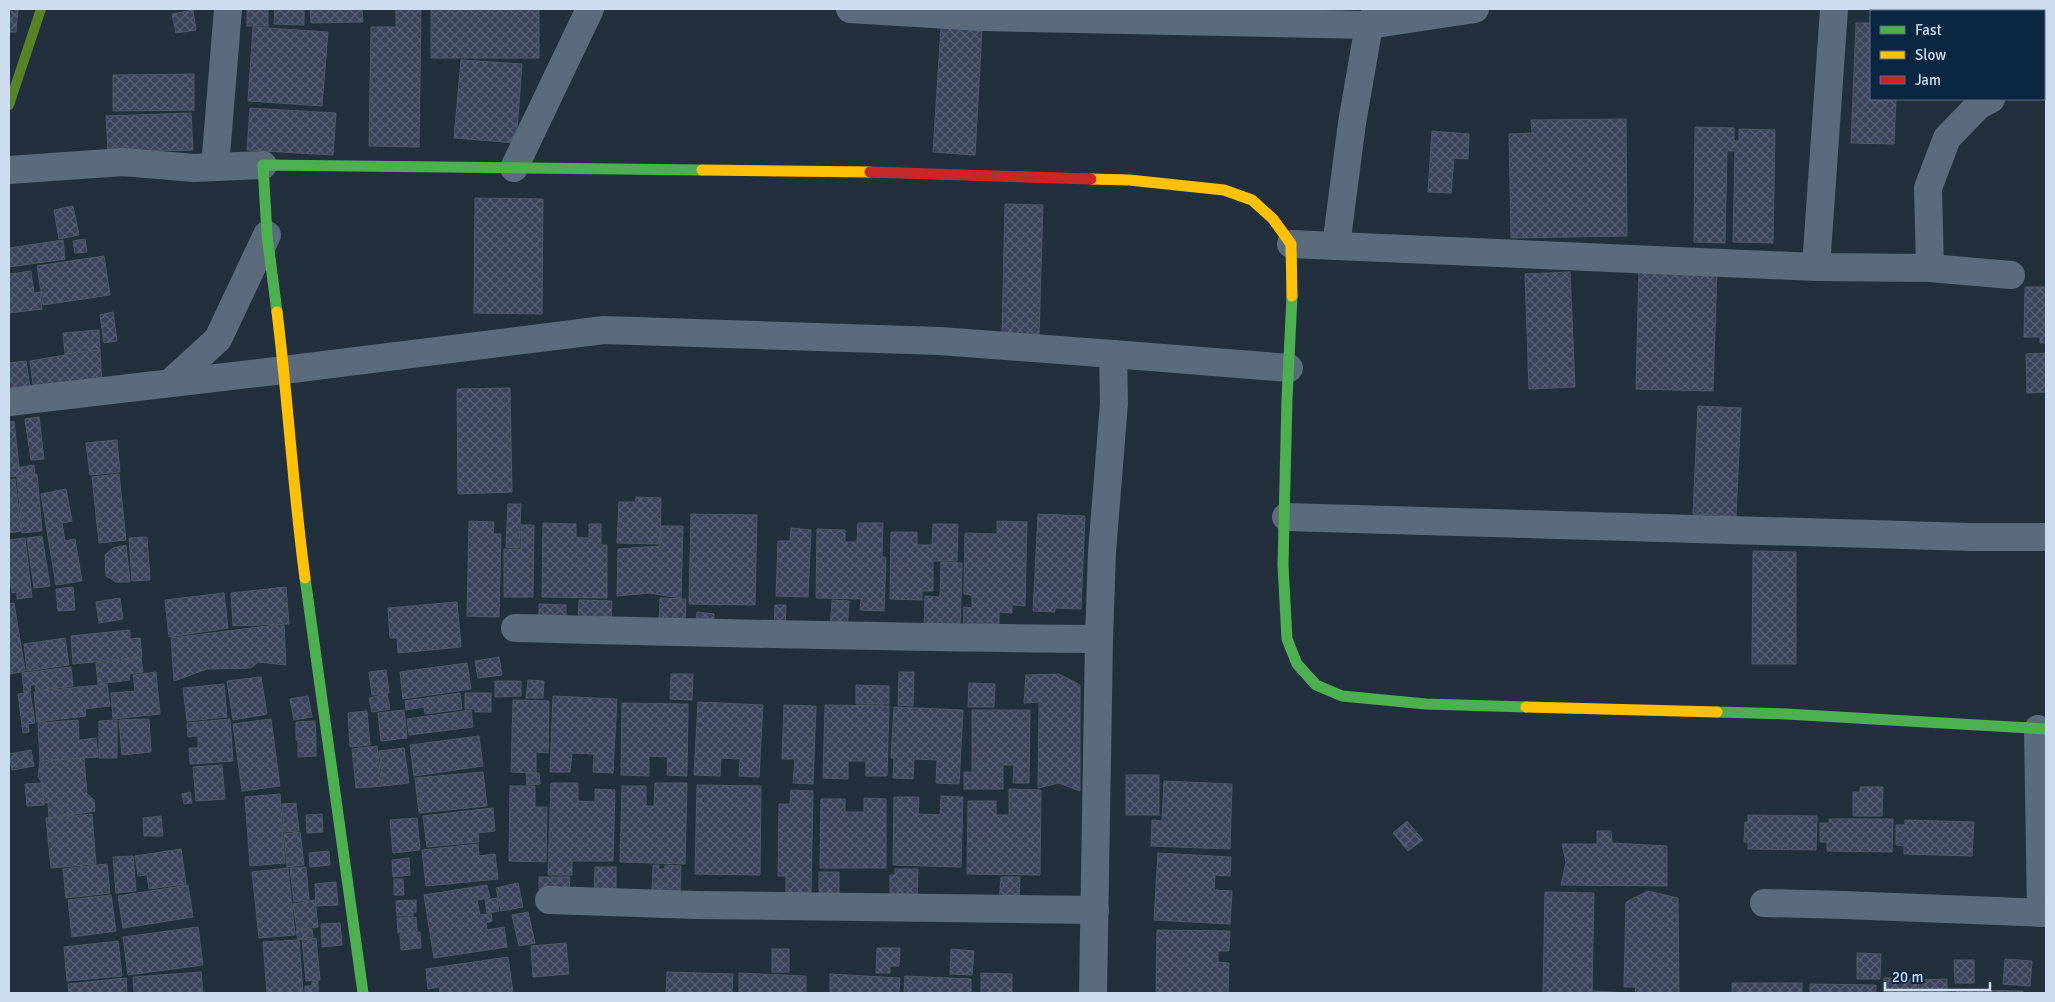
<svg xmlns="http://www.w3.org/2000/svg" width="2055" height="1002" font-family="Signika,sans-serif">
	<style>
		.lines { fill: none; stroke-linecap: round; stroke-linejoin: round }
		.stream { stroke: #5a8327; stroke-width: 10 }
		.building { fill: url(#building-cross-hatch); stroke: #4f5865 }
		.street { stroke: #5b6b7b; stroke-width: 28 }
		.fast { stroke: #4caf50; stroke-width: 11 }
		.slow { stroke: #ffc107; stroke-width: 11 }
		.jam { stroke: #c62828; stroke-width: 11 }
	</style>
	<defs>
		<pattern id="building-cross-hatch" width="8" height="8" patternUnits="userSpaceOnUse" patternTransform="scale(1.25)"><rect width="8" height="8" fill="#3b445b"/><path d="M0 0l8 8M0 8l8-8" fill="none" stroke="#565f73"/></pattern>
	</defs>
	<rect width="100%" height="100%" fill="#22303e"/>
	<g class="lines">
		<path class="stream" d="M 9,105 L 41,9"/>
	</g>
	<g class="building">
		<path d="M 9,9 L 18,9 L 16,32 L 9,32 Z"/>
		<rect x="247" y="9" width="21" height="17"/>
		<path d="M 275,9 L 304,9 L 304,25 L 274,24 Z"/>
		<path d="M 310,9 L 362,9 L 363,22 L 311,23 Z"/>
		<path d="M 396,9 L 421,9 L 419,147 L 369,146 L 371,27 L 396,27 Z"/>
		<rect x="431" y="9" width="108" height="49"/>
		<path d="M 193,10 L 196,30 L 176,33 L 172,14 Z"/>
		<path d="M 1856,23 L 1871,23 L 1871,99 L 1896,99 L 1894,144 L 1851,143 Z"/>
		<path d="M 253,27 L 328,32 L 322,106 L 248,101 Z"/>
		<path d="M 941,27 L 982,29 L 975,155 L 933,152 Z"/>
		<path d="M 461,60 L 522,64 L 516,143 L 454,138 Z"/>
		<path d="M 194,74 L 194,110 L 113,111 L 113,75 Z"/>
		<path d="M 250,108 L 336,113 L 333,155 L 247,150 Z"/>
		<path d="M 191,113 L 193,150 L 108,152 L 106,116 Z"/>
		<path d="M 1626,119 L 1627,236 L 1511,238 L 1509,134 L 1532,133 L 1531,120 Z"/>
		<path d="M 1695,127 L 1734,128 L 1734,141 L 1739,141 L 1739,129 L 1775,130 L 1773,243 L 1733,242 L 1735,151 L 1727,151 L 1725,243 L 1694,242 Z"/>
		<path d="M 1432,131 L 1469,134 L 1468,159 L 1454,158 L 1451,193 L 1428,192 Z"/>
		<path d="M 475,198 L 543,199 L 542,314 L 474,313 Z"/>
		<path d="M 1005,204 L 1043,205 L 1039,336 L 1002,336 Z"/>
		<path d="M 73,206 L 79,235 L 59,239 L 54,210 Z"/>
		<path d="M 85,239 L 87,252 L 75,253 L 73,241 Z"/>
		<path d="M 63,240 L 65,259 L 9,267 L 9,248 Z"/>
		<path d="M 104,256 L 110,295 L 43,305 L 37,266 Z"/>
		<path d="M 1639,268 L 1717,270 L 1713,391 L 1636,389 Z"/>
		<path d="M 31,271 L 34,293 L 40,292 L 42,309 L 9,313 L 9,274 Z"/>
		<path d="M 1570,272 L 1575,387 L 1529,389 L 1525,274 Z"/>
		<path d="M 2025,287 L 2046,287 L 2046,343 L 2040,343 L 2040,337 L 2024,337 Z"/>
		<path d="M 113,312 L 117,341 L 104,343 L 100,315 Z"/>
		<path d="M 99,330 L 100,350 L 65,354 L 63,333 Z"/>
		<path d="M 100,350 L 102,386 L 34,392 L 30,361 L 65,355 L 65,354 Z"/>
		<path d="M 2046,353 L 2046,392 L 2027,393 L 2026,354 Z"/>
		<path d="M 26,361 L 31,394 L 9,397 L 9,363 Z"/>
		<path d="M 510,388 L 512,492 L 458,494 L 457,389 Z"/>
		<path d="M 1698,406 L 1741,408 L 1736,516 L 1693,514 Z"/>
		<path d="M 39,417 L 44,459 L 31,460 L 25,419 Z"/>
		<path d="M 14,421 L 19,467 L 9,468 L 9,422 Z"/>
		<path d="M 117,440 L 120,472 L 90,475 L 86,443 Z"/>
		<path d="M 34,465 L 35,474 L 9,477 L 9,469 Z"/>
		<path d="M 37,474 L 42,531 L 22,533 L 17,477 Z"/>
		<path d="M 119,474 L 126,540 L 99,543 L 92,477 Z"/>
		<path d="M 15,479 L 21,531 L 9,533 L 9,480 Z"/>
		<path d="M 66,489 L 72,521 L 62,523 L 65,541 L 75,539 L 82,581 L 56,585 L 41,494 Z"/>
		<path d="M 636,497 L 661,498 L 660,544 L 617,543 L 619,502 L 636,502 Z"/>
		<path d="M 508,504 L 521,504 L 519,548 L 506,547 Z"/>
		<path d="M 691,514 L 757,515 L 755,605 L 689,604 Z"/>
		<path d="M 1038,514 L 1085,516 L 1081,609 L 1055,608 L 1055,612 L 1033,611 Z"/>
		<path d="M 469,521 L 494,522 L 493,534 L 501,534 L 499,617 L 467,616 Z"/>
		<path d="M 997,521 L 1027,522 L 1025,606 L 1012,605 L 1012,613 L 999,612 L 999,637 L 963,636 L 964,607 L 972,608 L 972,595 L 964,594 L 965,533 L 997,534 Z"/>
		<path d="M 543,523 L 576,524 L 576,537 L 582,538 L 589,538 L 589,524 L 601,524 L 601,545 L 607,545 L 607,598 L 542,597 Z"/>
		<path d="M 858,523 L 883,523 L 882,557 L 886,557 L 884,611 L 860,610 L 861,599 L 816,598 L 817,529 L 845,530 L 845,542 L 857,542 Z"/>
		<path d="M 933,524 L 958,524 L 957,561 L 933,561 L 933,591 L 922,591 L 922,600 L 890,599 L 891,532 L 917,532 L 917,545 L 932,545 Z"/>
		<path d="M 521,525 L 534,525 L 533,597 L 504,597 L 504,549 L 521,549 Z"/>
		<path d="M 661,526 L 683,526 L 681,598 L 649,593 L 617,596 L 618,549 L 660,546 Z"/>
		<path d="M 791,528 L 811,530 L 808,597 L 776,596 L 778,541 L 790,541 Z"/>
		<path d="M 42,536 L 50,586 L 34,588 L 27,538 Z"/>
		<path d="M 147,537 L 150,580 L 132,581 L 129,538 Z"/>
		<path d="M 25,538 L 32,597 L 17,599 L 17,592 L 12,593 L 9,565 L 9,540 Z"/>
		<path d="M 126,545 L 130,582 L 116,582 L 106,576 L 105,555 L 113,548 Z"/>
		<path d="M 1753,551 L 1796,552 L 1796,664 L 1752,664 Z"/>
		<path d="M 941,562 L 962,563 L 960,631 L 924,630 L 925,596 L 940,597 Z"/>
		<path d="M 73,587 L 75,610 L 58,611 L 56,589 Z"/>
		<path d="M 286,587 L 289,624 L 233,626 L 231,593 Z"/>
		<path d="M 224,593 L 228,628 L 169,637 L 165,600 Z"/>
		<path d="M 120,598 L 123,619 L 99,623 L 96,602 Z"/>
		<path d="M 660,598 L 686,599 L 685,626 L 659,626 Z"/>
		<path d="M 579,600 L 612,601 L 611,626 L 578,625 Z"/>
		<path d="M 832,600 L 849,601 L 847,632 L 830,632 Z"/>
		<path d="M 457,602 L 461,647 L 398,653 L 397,638 L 390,638 L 388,608 Z"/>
		<path d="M 14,603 L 25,671 L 10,674 L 9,604 Z"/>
		<path d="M 539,604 L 566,605 L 566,624 L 539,623 Z"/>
		<path d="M 775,605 L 786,605 L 785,630 L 774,630 Z"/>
		<path d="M 697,612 L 714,614 L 713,628 L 695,627 Z"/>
		<path d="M 284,624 L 286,665 L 258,662 L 251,668 L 207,669 L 174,681 L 171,638 Z"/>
		<path d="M 130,630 L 130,639 L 140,638 L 142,657 L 73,664 L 71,636 Z"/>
		<path d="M 65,638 L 69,665 L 27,671 L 24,644 Z"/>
		<path d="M 499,657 L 502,675 L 478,678 L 475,661 Z"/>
		<path d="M 141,658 L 143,672 L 129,674 L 130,680 L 98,684 L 96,663 Z"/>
		<path d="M 467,663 L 471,689 L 403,699 L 400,672 Z"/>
		<path d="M 71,667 L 73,686 L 36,691 L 35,685 L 30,685 L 31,691 L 24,692 L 22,673 Z"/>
		<path d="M 386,670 L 389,693 L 372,695 L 369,672 Z"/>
		<path d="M 156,672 L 160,714 L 113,719 L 111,693 L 135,691 L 133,675 Z"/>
		<path d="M 899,672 L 914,672 L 913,706 L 898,705 Z"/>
		<path d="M 671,674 L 693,674 L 692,700 L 670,699 Z"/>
		<path d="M 1059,674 L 1080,685 L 1080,791 L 1059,783 L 1038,788 L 1039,702 L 1024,703 L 1026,675 Z"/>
		<path d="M 261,677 L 267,714 L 233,720 L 227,681 Z"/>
		<path d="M 528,680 L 544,681 L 543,698 L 526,698 Z"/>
		<path d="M 495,681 L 521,681 L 521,696 L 495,697 Z"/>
		<path d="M 969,683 L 995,684 L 994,707 L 968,707 Z"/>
		<path d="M 107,684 L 110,706 L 85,709 L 86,716 L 37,722 L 34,692 Z"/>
		<path d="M 224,684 L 227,717 L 187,721 L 183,688 Z"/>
		<path d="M 856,685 L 889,686 L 889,704 L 856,704 Z"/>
		<path d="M 30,692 L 35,723 L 28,724 L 29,732 L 23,733 L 18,694 Z"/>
		<path d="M 460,693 L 462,709 L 425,714 L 424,707 L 406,710 L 405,701 Z"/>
		<path d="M 465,693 L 491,693 L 491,712 L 475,712 L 475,709 L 465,709 Z"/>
		<path d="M 387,694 L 390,709 L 372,712 L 369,698 Z"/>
		<path d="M 308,696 L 312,717 L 294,720 L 290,699 Z"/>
		<path d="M 553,696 L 617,699 L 613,773 L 593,772 L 594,754 L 572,753 L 570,772 L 550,772 Z"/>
		<path d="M 513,700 L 549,701 L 548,753 L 536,752 L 536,773 L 511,772 Z"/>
		<path d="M 698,702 L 763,705 L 759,777 L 739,776 L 740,759 L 721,758 L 720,776 L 694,775 Z"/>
		<path d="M 622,703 L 688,704 L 687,776 L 667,775 L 668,757 L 649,756 L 649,776 L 621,775 Z"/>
		<path d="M 784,705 L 816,706 L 813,784 L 793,783 L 795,759 L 782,759 Z"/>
		<path d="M 825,705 L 889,706 L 887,776 L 866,776 L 866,761 L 848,761 L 848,779 L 823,778 Z"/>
		<path d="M 894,707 L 963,710 L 959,784 L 936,783 L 937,760 L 914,759 L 913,779 L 893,778 L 894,758 L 891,758 Z"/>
		<path d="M 404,710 L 407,738 L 381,741 L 378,713 Z"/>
		<path d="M 471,710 L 473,727 L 409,735 L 407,719 Z"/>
		<path d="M 972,710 L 1030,710 L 1029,783 L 1013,783 L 1014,765 L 1003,765 L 1003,789 L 964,789 L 964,772 L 972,772 Z"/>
		<path d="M 367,711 L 370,745 L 350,747 L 348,713 Z"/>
		<path d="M 149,719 L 151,752 L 122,755 L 119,720 Z"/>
		<path d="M 230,719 L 233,761 L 190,764 L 189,748 L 198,748 L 198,736 L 188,737 L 187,723 Z"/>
		<path d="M 271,719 L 280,786 L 242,791 L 233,724 Z"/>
		<path d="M 78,720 L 79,740 L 96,738 L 98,757 L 40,761 L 38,723 Z"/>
		<path d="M 117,720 L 117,758 L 99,758 L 99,721 Z"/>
		<path d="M 315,721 L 316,740 L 296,740 L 296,722 Z"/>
		<path d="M 479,736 L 483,766 L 414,776 L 410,745 Z"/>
		<path d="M 298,741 L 316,741 L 316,756 L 298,757 Z"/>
		<path d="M 377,746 L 382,786 L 356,788 L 352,749 Z"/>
		<path d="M 404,748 L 409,783 L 383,786 L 379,751 Z"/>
		<path d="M 31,750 L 34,766 L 12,770 L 9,754 Z"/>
		<path d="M 84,758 L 87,794 L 94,800 L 95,811 L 49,818 L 48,803 L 44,803 L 42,783 L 38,777 L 40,761 Z"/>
		<path d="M 222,765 L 225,799 L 196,801 L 193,767 Z"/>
		<path d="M 483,772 L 487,806 L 419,813 L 415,778 Z"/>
		<path d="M 526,773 L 539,773 L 540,784 L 527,785 Z"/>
		<rect x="1126" y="775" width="33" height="40"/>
		<path d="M 1164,781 L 1232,784 L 1230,849 L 1151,846 L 1152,820 L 1162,821 Z"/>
		<path d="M 42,783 L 44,805 L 27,806 L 25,784 Z"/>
		<path d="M 551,783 L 578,783 L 578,801 L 595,802 L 595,789 L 615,790 L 613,861 L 572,861 L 572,875 L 548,875 Z"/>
		<path d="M 655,783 L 687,783 L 685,864 L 620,862 L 622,786 L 646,786 L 646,806 L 654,806 Z"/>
		<path d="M 697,785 L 761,786 L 760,875 L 695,874 Z"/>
		<path d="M 510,786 L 535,786 L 535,807 L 547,807 L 546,862 L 509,861 Z"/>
		<path d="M 1860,787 L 1883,787 L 1882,816 L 1853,816 L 1853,792 L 1860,792 Z"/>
		<path d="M 1009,789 L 1041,790 L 1040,875 L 967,874 L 968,801 L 996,801 L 996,815 L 1009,815 Z"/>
		<path d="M 791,790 L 813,791 L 811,895 L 786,895 L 786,876 L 778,876 L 779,804 L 790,804 Z"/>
		<path d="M 190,792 L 192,803 L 184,804 L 182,794 Z"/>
		<path d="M 280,794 L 285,863 L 250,866 L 245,797 Z"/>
		<path d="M 941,796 L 963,797 L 961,867 L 893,865 L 894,797 L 919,797 L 918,814 L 940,815 Z"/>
		<path d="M 864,798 L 886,799 L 886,868 L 820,868 L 821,799 L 845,799 L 845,812 L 864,812 Z"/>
		<path d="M 296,803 L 299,831 L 284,832 L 282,804 Z"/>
		<path d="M 493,808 L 495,831 L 478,833 L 479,842 L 427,847 L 423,816 Z"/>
		<path d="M 92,814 L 96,864 L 51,868 L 46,818 Z"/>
		<path d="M 322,814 L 323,832 L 307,833 L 306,815 Z"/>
		<path d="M 1748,815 L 1817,816 L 1816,850 L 1748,849 L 1748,842 L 1744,842 L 1745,822 L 1748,822 Z"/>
		<path d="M 161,816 L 163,836 L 144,836 L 143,818 Z"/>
		<path d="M 417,818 L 420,850 L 393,853 L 390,820 Z"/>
		<path d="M 1829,819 L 1893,819 L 1892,852 L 1827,851 L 1827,842 L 1820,842 L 1820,823 L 1829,823 Z"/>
		<path d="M 1905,820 L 1974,822 L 1972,856 L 1904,854 L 1904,846 L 1896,845 L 1896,825 L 1905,825 Z"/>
		<path d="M 1407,821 L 1423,840 L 1408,851 L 1393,833 Z"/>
		<path d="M 1597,831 L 1611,831 L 1612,843 L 1667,846 L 1667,886 L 1561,885 L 1566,862 L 1562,844 L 1597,844 Z"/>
		<path d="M 300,832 L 304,865 L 287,867 L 284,834 Z"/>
		<path d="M 478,844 L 479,856 L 495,854 L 498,879 L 426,886 L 422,850 Z"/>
		<path d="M 181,849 L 186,884 L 149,889 L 147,875 L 138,876 L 135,856 Z"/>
		<path d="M 329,851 L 330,865 L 310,867 L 309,853 Z"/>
		<path d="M 1158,853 L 1231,857 L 1230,876 L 1215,875 L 1214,890 L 1232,891 L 1230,924 L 1154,920 Z"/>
		<path d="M 133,856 L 136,891 L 116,893 L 113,857 Z"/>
		<path d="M 409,858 L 410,875 L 393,877 L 392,860 Z"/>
		<path d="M 107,864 L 110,893 L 66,898 L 63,869 Z"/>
		<path d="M 653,865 L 659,865 L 659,869 L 665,869 L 665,865 L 681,866 L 680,893 L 652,892 Z"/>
		<path d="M 306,867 L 309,900 L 294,902 L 290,868 Z"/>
		<path d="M 595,867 L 616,867 L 616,892 L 594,892 Z"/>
		<path d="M 288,868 L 295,935 L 259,938 L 252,872 Z"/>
		<path d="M 895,869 L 918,869 L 917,902 L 890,902 L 890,875 L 895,875 Z"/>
		<rect x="819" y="872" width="20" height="27"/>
		<path d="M 539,877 L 570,877 L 569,891 L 539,890 Z"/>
		<path d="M 1001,877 L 1020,877 L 1019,903 L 999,903 Z"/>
		<path d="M 394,879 L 403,879 L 404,895 L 394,895 Z"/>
		<path d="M 336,882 L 338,905 L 316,906 L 315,884 Z"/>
		<path d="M 518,883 L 523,907 L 501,911 L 496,888 Z"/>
		<path d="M 188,885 L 193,917 L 123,928 L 118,896 Z"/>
		<path d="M 487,885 L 490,898 L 477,900 L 480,915 L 491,913 L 492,921 L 486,923 L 487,930 L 504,927 L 507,947 L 434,958 L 424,895 Z"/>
		<path d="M 1648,891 L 1678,898 L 1679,993 L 1635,993 L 1636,987 L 1624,987 L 1626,902 Z"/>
		<path d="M 1545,892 L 1594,893 L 1592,991 L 1630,993 L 1543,993 Z"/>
		<path d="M 111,895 L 116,931 L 72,937 L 68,900 Z"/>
		<path d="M 497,898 L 499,911 L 487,913 L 485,900 Z"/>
		<path d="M 315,900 L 318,927 L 297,930 L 293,904 Z"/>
		<path d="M 416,900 L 416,912 L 413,912 L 413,916 L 397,916 L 396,901 Z"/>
		<path d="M 528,912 L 535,943 L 519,946 L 512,915 Z"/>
		<path d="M 416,917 L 417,931 L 398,933 L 397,918 Z"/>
		<path d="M 340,923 L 342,945 L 322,947 L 321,924 Z"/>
		<path d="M 198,927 L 203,965 L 128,975 L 123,937 Z"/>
		<path d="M 312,929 L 313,937 L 298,940 L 296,931 Z"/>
		<path d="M 1157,930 L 1230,931 L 1229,951 L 1218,951 L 1218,962 L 1229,963 L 1228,993 L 1156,993 Z"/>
		<path d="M 420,932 L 421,948 L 401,950 L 400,934 Z"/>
		<path d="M 316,938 L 320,980 L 306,981 L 302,940 Z"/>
		<path d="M 299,940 L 303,993 L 267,993 L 263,942 Z"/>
		<path d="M 118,941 L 122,976 L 67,981 L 64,947 Z"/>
		<path d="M 566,943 L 569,974 L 533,977 L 531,946 Z"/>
		<path d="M 877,948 L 900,948 L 899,966 L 890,966 L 890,973 L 876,973 Z"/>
		<rect x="772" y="949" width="17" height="23"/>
		<path d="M 951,949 L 974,951 L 972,975 L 950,974 Z"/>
		<path d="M 1857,953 L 1881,954 L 1880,979 L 1857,979 Z"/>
		<path d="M 508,957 L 513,993 L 440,993 L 439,987 L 428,989 L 426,969 Z"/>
		<path d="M 2005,959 L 2032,961 L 2030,986 L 2003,984 Z"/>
		<path d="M 1954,960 L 1974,960 L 1974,983 L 1955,983 Z"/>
		<path d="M 201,972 L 203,993 L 134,993 L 133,977 Z"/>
		<path d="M 667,972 L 733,974 L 732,993 L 666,993 Z"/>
		<path d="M 739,973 L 806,976 L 806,993 L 739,993 Z"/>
		<path d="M 981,973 L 1012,974 L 1012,993 L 981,993 Z"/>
		<path d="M 830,974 L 900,978 L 899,993 L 830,993 Z"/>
		<path d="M 905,976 L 971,979 L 971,993 L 904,993 Z"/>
		<path d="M 126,978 L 127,993 L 69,993 L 68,984 Z"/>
		<path d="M 1884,978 L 1917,979 L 1917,993 L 1884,993 Z"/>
		<path d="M 1947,979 L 1947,993 L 1919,993 L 1918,980 Z"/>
		<path d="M 318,981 L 318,993 L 305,993 L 305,986 L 312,986 L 312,982 Z"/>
		<rect x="1732" y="983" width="70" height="10"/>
		<path d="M 1810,984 L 1876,985 L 1876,993 L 1810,993 Z"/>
		<path d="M 1957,990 L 2023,991 L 2023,993 L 1957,993 Z"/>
	</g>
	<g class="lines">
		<g class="street">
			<path d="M 850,9 L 982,17 L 1369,25 L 1475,9"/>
			<path d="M 1909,9 L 1946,11"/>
			<path d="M 2044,16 L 2046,16"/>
			<path d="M 2044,75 L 2046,74"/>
			<path d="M 215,167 L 228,9"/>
			<path d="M 514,168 L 590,9"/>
			<path d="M 9,170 L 123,162 L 194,168 L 263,165"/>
			<path d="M 1291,244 L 1816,267 L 1930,268 L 2011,275"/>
			<path d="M 1336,246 L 1352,123 L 1369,25 L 1377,10"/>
			<path d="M 1816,267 L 1834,9"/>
			<path d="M 1930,268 L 1928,188 L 1947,138 L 1978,106 L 1991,99"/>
			<path d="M 1113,354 L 1289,368"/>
			<path d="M 170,383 L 218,339 L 267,235"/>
			<path d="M 9,402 L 284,370 L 604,330 L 940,341 L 1113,354 L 1114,403 L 1102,552 L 1099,639 L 1093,993"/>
			<path d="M 1286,517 L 1971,537 L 2046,537"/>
			<path d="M 515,628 C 710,633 905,638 1099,639"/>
			<path d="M 2038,729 L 2041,913"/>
			<path d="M 549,900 L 696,905 L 1095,910"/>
			<path d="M 1764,903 L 1844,905 L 2046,913"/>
		</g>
		<g class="fast">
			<path d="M 1292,296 L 1287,399 L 1283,565 L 1287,639 L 1297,664 L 1316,685 L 1342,696 L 1426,704 L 1526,707"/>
			<path d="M 277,312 L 267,235 L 263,165 L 702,170"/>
			<path d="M 305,578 L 363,993"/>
			<path d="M 1717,712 L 1786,714 L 2046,729"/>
		</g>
		<g class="slow">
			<path d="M 702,170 L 870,172"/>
			<path d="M 1091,179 L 1129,180 L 1224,190 L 1252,200 L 1273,219 L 1291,244 L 1292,296"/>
			<path d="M 277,312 C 288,400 293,489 305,578"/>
			<path d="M 1526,707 L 1717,712"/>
		</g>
		<path class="jam" d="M 870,172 L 1091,179"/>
	</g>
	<rect width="2055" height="1002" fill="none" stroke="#cdddef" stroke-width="20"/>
	<rect x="1870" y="10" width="175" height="90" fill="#0a2640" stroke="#586f86"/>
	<rect x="1880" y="26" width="25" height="8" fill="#4caf50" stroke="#586f86"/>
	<text x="1915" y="35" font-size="15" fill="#cdddef">Fast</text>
	<rect x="1880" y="51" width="25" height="8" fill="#ffc107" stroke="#586f86"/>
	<text x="1915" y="60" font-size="15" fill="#cdddef">Slow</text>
	<rect x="1880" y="76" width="25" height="8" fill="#c62828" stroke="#586f86"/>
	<text x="1915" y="85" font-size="15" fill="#cdddef">Jam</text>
	<path d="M1885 982v8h105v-8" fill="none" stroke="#cdddef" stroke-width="2.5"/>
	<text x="1892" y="982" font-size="15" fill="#cdddef" stroke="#0a2640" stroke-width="4" paint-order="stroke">20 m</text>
</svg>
